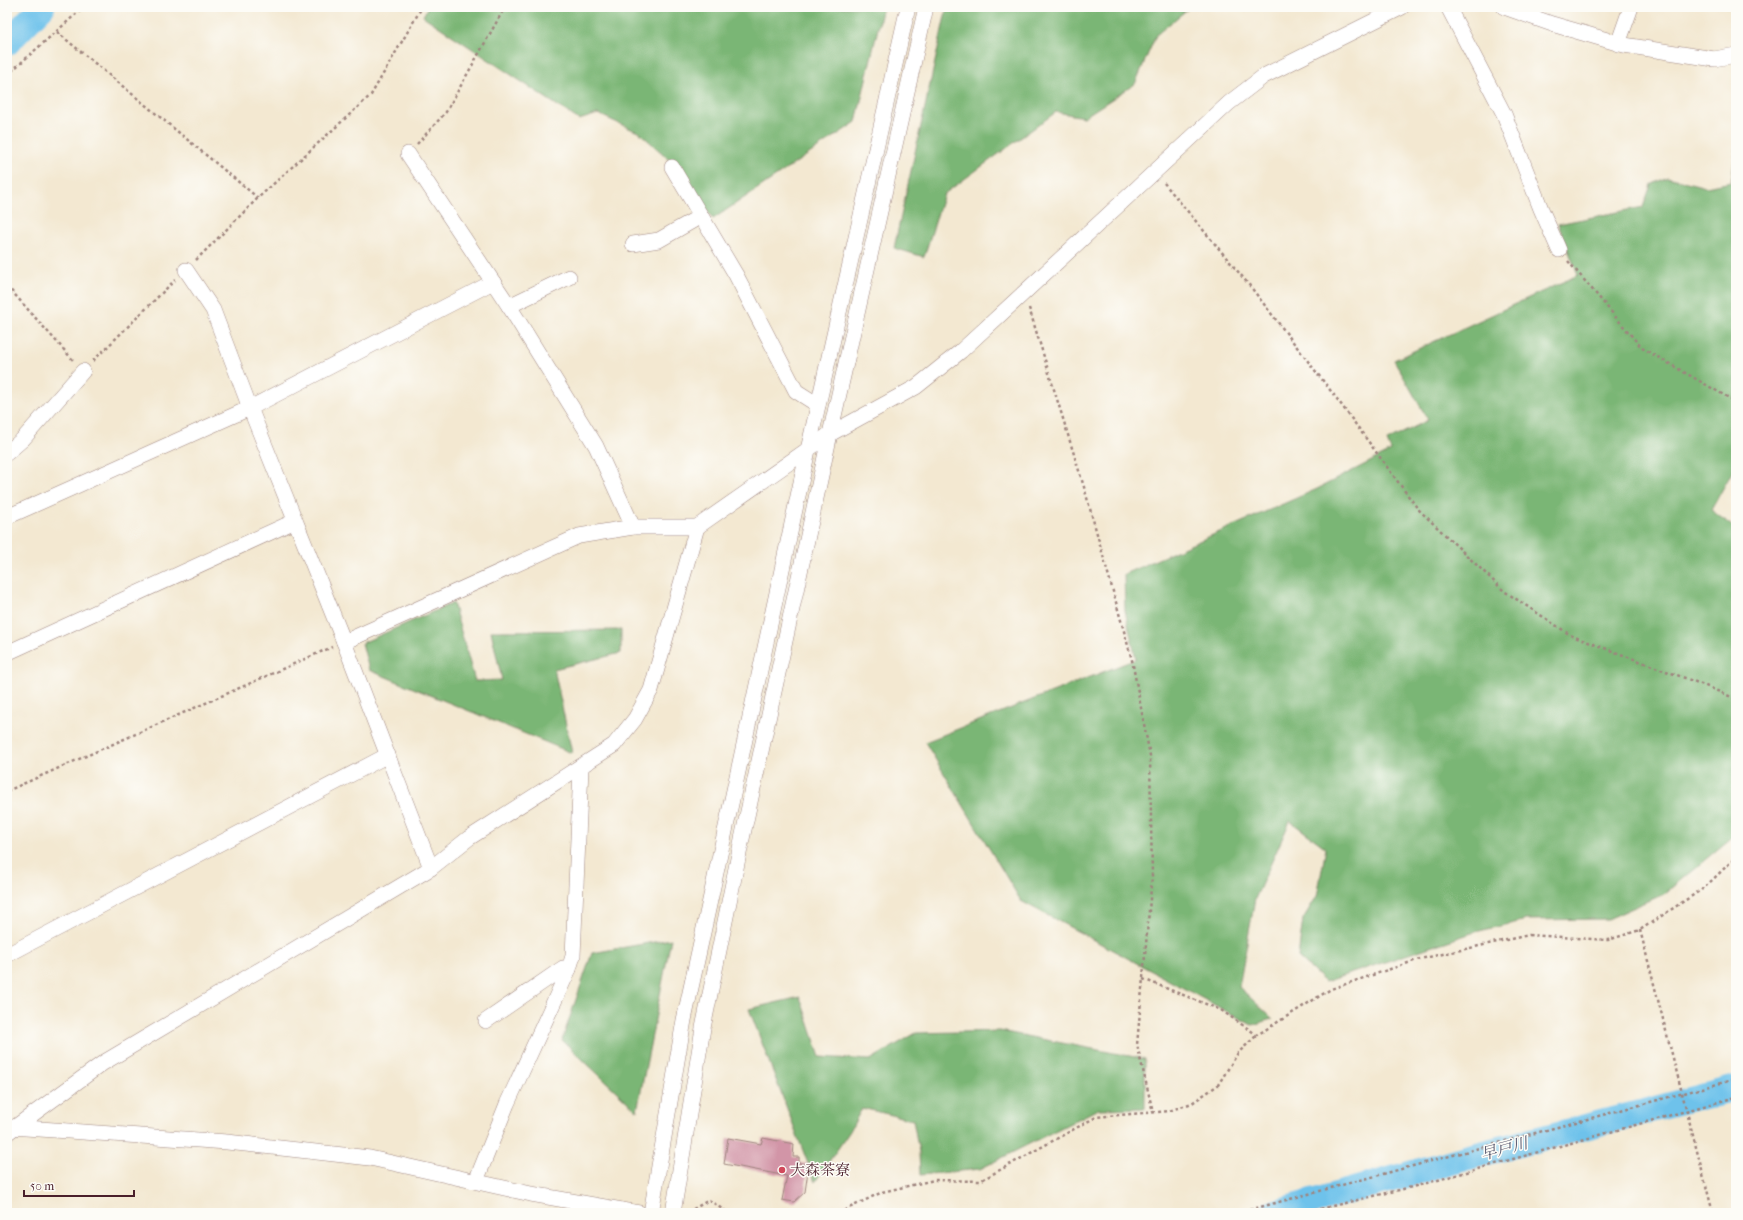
<svg xmlns="http://www.w3.org/2000/svg" width="1743" height="1220" font-family="'IM FELL French Canon','Noto Serif JP',serif">
	<style>
		.forest { fill: #7ab675; stroke: #626a50 }
		.lines { fill: none; stroke-linecap: round; stroke-linejoin: round }
		.river { stroke: #6ec2eb; stroke-width: 26 }
		.building { fill: #d295a7 }
		.minor-casing { stroke: #9e847e; stroke-width: 16 }
		.path { stroke: #9e847e; stroke-width: 2.5; stroke-dasharray: 3 3; stroke-linecap: butt }
		.minor { stroke: #fff; stroke-width: 15 }
		.poi-dot { fill: #d1495b; stroke: #fdfcf7; stroke-width: 1.5 }
		.labels { text-anchor: middle; stroke-width: 3; stroke-linejoin: round; paint-order: stroke }
		.poi-label { font-size: 15px; fill: #4a1f2b; stroke: #fdfcf7; text-anchor: start }
		.water-label { font-size: 16px; font-style: italic; fill: #57586e; stroke: #fdfcf7 }
	</style>
	<rect width="100%" height="100%" fill="#fdfcf7"/>
	<filter id="ink" filterUnits="userSpaceOnUse"><feTurbulence type="fractalNoise" baseFrequency=".025" numOctaves="2"/><feDisplacementMap in="SourceGraphic" scale="8" xChannelSelector="R" yChannelSelector="G"/><feConvolveMatrix kernelMatrix="1 2 1 2 8 2 1 2 1" color-interpolation-filters="sRGB"/></filter>
	<filter id="wash" filterUnits="userSpaceOnUse"><feTurbulence type="fractalNoise" baseFrequency=".012" numOctaves="4" result="noise"/><feDisplacementMap in="SourceGraphic" scale="16" xChannelSelector="R" yChannelSelector="G"/><feGaussianBlur stdDeviation="0.9" result="paint"/><feColorMatrix in="noise" values="0 0 0 0 0 0 0 0 0 0 0 0 0 0 0 0 0 1.4 0 .05"/><feComposite in="paint" operator="in"/></filter>
	<g filter="url(#wash)">
		<rect width="100%" height="100%" fill="#f3e8d1"/>
		<g class="forest">
			<path d="M 428,7 L 883,7 L 856,122 L 713,219 L 673,163 L 640,133 L 598,114 L 579,120 L 423,16 Z"/>
			<path d="M 947,7 L 1190,7 L 1156,35 L 1135,84 L 1084,117 L 1056,112 L 944,194 L 924,257 L 894,248 Z"/>
			<path d="M 1736,149 L 1736,465 L 1711,510 L 1736,529 L 1736,834 L 1664,894 L 1608,919 L 1527,920 L 1475,932 L 1325,982 L 1298,957 L 1303,919 L 1317,896 L 1326,848 L 1290,821 L 1255,899 L 1239,987 L 1273,1019 L 1252,1025 L 1021,901 L 925,742 L 1136,659 L 1125,611 L 1124,574 L 1317,489 L 1391,451 L 1387,441 L 1428,420 L 1394,360 L 1578,275 L 1558,224 L 1643,207 L 1651,185 L 1667,177 L 1706,187 L 1731,182 Z"/>
			<path d="M 453,603 L 475,681 L 502,680 L 491,631 L 621,630 L 621,653 L 554,669 L 572,753 L 369,670 L 362,643 Z"/>
			<path d="M 671,939 L 637,1111 L 562,1040 L 592,953 Z"/>
			<path d="M 800,997 L 820,1057 L 870,1060 L 916,1033 L 1000,1031 L 1145,1059 L 1145,1108 L 1098,1109 L 980,1169 L 920,1175 L 919,1152 L 913,1120 L 862,1108 L 850,1131 L 815,1182 L 749,1009 Z"/>
		</g>
		<g class="lines">
			<g class="river">
				<path d="M 7,43 L 42,7"/>
				<path d="M 1273,1213 L 1469,1157 L 1736,1088"/>
			</g>
		</g>
		<g id="blocks">
			<path class="building" d="M 728,1138 L 761,1144 L 763,1138 L 794,1144 L 793,1157 L 799,1157 L 799,1163 L 809,1164 L 805,1192 L 794,1202 L 782,1200 L 787,1176 L 724,1164 Z"/>
		</g>
	</g>
	<g filter="url(#ink)">
		<use href="#blocks" fill-opacity="0" stroke="#9e847e" stroke-width="1"/>
		<g class="lines">
			<g class="minor-casing">
				<g id="minor">
					<path d="M 1448,7 L 1504,114 L 1541,209 L 1559,250"/>
					<path d="M 1504,7 L 1552,24 L 1624,45 L 1714,59 L 1736,55"/>
					<path d="M 1618,44 L 1631,7"/>
					<path d="M 408,154 L 509,306 L 596,446 L 633,527"/>
					<path d="M 672,167 L 736,275 L 796,391 L 818,405"/>
					<path d="M 633,244 L 659,240 L 701,216"/>
					<path d="M 186,270 L 213,310 L 250,408 L 344,642 L 431,868"/>
					<path d="M 509,306 L 569,277"/>
					<path d="M 7,453 L 23,439 L 83,371"/>
					<path d="M 7,517 L 250,408 L 493,282"/>
					<path d="M 344,642 L 579,536 L 633,527 L 697,527 L 830,434 L 916,387 L 961,351 L 1229,103 L 1264,76 L 1402,7"/>
					<path d="M 7,653 L 295,521"/>
					<path d="M 7,955 L 388,755"/>
					<path d="M 486,1021 L 563,968 L 569,969"/>
					<path d="M 11,1127 L 227,1142 L 370,1158 L 531,1194 L 639,1213"/>
					<path d="M 7,1133 L 103,1063 L 431,868 L 469,838 L 614,745 L 635,719 L 651,690 L 697,527"/>
					<path d="M 476,1181 L 507,1104 L 569,969 L 573,956 L 581,768"/>
					<path d="M 651,1213 L 684,1020 L 808,450 L 908,7"/>
					<path d="M 673,1213 L 703,1028 L 742,839 L 830,434 L 926,7"/>
				</g>
			</g>
			<g class="path">
				<path d="M 57,32 L 258,198"/>
				<path d="M 7,75 L 84,7"/>
				<path d="M 417,144 L 446,112 L 505,7"/>
				<path d="M 1164,183 L 1250,286 L 1337,399 L 1418,509 L 1504,591 L 1572,636 L 1701,684 L 1736,699"/>
				<path d="M 196,260 L 258,198 L 371,95 L 422,7"/>
				<path d="M 1568,261 L 1642,348 L 1736,402"/>
				<path d="M 7,286 L 73,360"/>
				<path d="M 1029,308 L 1084,487 L 1132,660 L 1150,756 L 1152,877 L 1137,1045 L 1153,1112"/>
				<path d="M 93,361 L 175,280"/>
				<path d="M 7,791 L 332,647"/>
				<path d="M 1640,930 L 1713,1213"/>
				<path d="M 1143,979 L 1221,1010 L 1257,1035 L 1331,989 L 1420,959 L 1529,935 L 1608,940 L 1640,930 L 1704,888 L 1736,857"/>
				<path d="M 688,1212 L 709,1200 L 728,1213"/>
				<path d="M 839,1213 L 882,1192 L 934,1180 L 980,1181 L 1096,1117 L 1169,1111 L 1192,1103 L 1218,1085 L 1238,1053 L 1257,1035"/>
				<path d="M 1238,1213 L 1736,1079"/>
				<path d="M 1303,1213 L 1420,1185 L 1736,1097"/>
			</g>
			<use href="#minor" class="minor"/>
		</g>
	</g>
	<circle class="poi-dot" cx="782" cy="1170" r="4"/>
	<g class="labels">
		<g class="poi-label">
			<text x="790" y="1175">大森茶寮</text>
		</g>
		<g class="water-label">
			<text transform="translate(1504 1148) rotate(-15)" y="6">早戸川</text>
		</g>
	</g>
	<rect width="1743" height="1220" fill="none" stroke="#fdfcf7" stroke-width="24"/>
	<path d="M24 1190v6h110v-6" fill="none" stroke="#4a1f2b" stroke-width="2"/>
	<text x="30" y="1190" font-size="12" fill="#4a1f2b" stroke="#fdfcf7" stroke-width="3" paint-order="stroke">50 m</text>
</svg>
